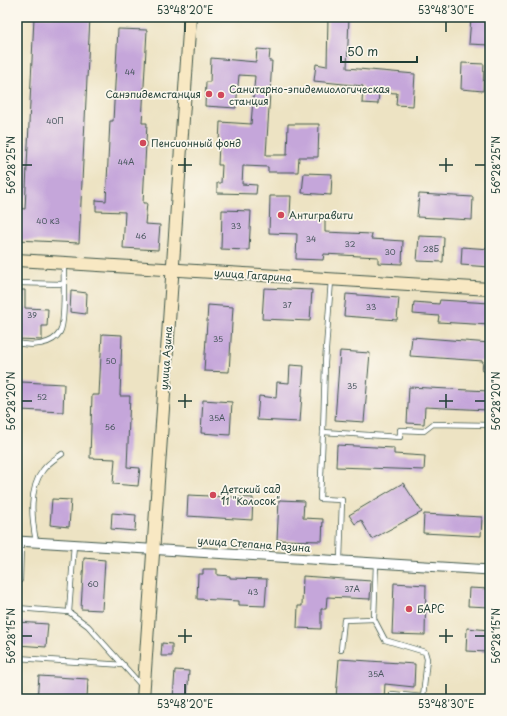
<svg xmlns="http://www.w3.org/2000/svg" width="507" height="716" font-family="'Playpen Sans',sans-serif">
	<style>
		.building { fill: #c5a6da }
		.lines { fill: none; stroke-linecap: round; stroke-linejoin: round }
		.lane-casing { stroke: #3e5649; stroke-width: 6 }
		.street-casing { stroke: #3e5649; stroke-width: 11 }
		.secondary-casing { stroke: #3e5649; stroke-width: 14 }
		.lane { stroke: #fff; stroke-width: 4.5 }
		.street { stroke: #fff; stroke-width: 9 }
		.secondary { stroke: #f8e8c3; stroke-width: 12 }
		.ticks { fill: none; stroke: #1f3d34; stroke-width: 1.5 }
		.poi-dot { fill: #d1495b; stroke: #fbf7ec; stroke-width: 1.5 }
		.labels { text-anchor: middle; stroke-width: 3.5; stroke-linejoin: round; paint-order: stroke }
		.number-label { font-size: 8px; fill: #48575e }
		.poi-label { font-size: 10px; fill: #1f3d34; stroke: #fbf7ec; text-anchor: start }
		.street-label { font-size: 10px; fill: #1f3d34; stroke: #fbf7ec }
		.neatline { fill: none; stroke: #1f3d34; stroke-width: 1.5 }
		.ticks-label { font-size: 10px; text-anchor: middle; fill: #1f3d34 }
	</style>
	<rect width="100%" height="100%" fill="#fbf7ec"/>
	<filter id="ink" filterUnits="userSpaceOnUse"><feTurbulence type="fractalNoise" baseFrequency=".025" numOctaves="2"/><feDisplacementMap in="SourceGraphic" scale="8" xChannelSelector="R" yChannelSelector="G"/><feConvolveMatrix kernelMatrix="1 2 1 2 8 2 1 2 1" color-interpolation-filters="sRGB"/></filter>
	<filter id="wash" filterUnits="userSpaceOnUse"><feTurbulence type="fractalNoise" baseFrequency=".012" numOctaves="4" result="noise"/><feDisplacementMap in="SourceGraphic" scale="16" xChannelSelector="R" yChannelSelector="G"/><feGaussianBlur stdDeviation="0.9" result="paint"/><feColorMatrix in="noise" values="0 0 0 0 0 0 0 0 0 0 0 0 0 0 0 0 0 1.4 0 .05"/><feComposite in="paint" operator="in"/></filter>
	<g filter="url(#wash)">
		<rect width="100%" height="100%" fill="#ede3c3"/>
		<g id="blocks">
			<g class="building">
				<path d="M 34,17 L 90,17 L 79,243 L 17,240 L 17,208 L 25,209 Z"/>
				<path d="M 328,17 L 349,17 L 347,68 L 415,74 L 413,106 L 396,105 L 397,93 L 379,92 L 378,104 L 362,103 L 363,86 L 314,81 L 316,64 L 327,66 Z"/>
				<path d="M 471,17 L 490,17 L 489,45 L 469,44 Z"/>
				<path d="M 118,29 L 147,30 L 142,123 L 147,123 L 143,203 L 147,203 L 145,224 L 160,225 L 158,250 L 123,248 L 125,212 L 96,211 L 96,200 L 106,201 L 110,121 L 113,121 Z"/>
				<path d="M 257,49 L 270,50 L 269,61 L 272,61 L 266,155 L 287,155 L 288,124 L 319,124 L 318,157 L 299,157 L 298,172 L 268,172 L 268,167 L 243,166 L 242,184 L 257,185 L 256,194 L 217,193 L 217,183 L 221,183 L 222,165 L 218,165 L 220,122 L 251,124 L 255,76 L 239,75 L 236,108 L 205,106 L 206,82 L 210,82 L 211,58 L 256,62 Z"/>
				<path d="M 462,63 L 484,64 L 483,91 L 461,89 Z"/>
				<path d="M 304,173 L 332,174 L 331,195 L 302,193 Z"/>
				<path d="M 419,194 L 473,197 L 472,220 L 417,217 Z"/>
				<path d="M 270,196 L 291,196 L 290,216 L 325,218 L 325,232 L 372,234 L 371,239 L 403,241 L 402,264 L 378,263 L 378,257 L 324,254 L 323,260 L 296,259 L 297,234 L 269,233 Z"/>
				<path d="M 222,210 L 251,211 L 249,250 L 221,249 Z"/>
				<path d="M 419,236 L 444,237 L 443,262 L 417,261 Z"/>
				<path d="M 462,247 L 490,249 L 490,267 L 461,265 Z"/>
				<path d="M 264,288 L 312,290 L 310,321 L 262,319 Z"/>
				<path d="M 17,290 L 25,290 L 25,308 L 48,309 L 47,326 L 42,326 L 42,340 L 18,339 Z"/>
				<path d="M 71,291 L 87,293 L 86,314 L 70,312 Z"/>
				<path d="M 346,294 L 399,298 L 397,320 L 344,316 Z"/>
				<path d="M 440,300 L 490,303 L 490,325 L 438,322 L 439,316 L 413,314 L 414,302 L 439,304 Z"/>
				<path d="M 208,305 L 233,307 L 229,372 L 204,371 Z"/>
				<path d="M 102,334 L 122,335 L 120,396 L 130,396 L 127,467 L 140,468 L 138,486 L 113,484 L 115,459 L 90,458 L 92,395 L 99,395 Z"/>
				<path d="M 412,337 L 490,343 L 490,371 L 482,371 L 483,361 L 410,356 Z"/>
				<path d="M 340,351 L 370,353 L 364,422 L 335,420 Z"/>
				<path d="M 290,365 L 304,366 L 300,422 L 257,420 L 259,396 L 276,398 L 277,382 L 289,383 Z"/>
				<path d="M 21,382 L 64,384 L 63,412 L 20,410 Z"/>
				<path d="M 409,387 L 489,391 L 488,410 L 425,407 L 424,424 L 407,423 Z"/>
				<path d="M 203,400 L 232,402 L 230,435 L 201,433 Z"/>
				<path d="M 337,445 L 394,448 L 394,454 L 425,456 L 424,470 L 336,467 Z"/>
				<path d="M 403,483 L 422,512 L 372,539 L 361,520 L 355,524 L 349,515 Z"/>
				<path d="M 188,495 L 253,498 L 252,520 L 187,516 Z"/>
				<path d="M 52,499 L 71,500 L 69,527 L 50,525 Z"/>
				<path d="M 279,500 L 304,501 L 303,518 L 323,519 L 322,541 L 277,540 Z"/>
				<path d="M 112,513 L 136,515 L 135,531 L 111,529 Z"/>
				<path d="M 424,514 L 482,517 L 481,536 L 423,533 Z"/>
				<path d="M 84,558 L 105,560 L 102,610 L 81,609 Z"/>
				<path d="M 203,569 L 217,569 L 217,575 L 230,576 L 230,578 L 267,579 L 265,606 L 239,605 L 239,601 L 197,599 L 198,574 L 203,574 Z"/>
				<path d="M 303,576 L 371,581 L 370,599 L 327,597 L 326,609 L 321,609 L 321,629 L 297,628 L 298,606 L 302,606 Z"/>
				<path d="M 394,583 L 426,585 L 425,635 L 392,634 Z"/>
				<path d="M 469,588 L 490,589 L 490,607 L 468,606 Z"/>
				<path d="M 17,622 L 48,624 L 46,647 L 17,645 Z"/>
				<path d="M 467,628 L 489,630 L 488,652 L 466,651 Z"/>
				<path d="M 162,643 L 172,644 L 172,656 L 161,656 Z"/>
				<path d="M 339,659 L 415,664 L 414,687 L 385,684 L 384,699 L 336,698 Z"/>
				<path d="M 175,670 L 189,671 L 187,699 L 173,699 Z"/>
				<path d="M 39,676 L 88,679 L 87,699 L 37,699 Z"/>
			</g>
		</g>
	</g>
	<g filter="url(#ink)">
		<use href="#blocks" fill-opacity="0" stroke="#3e5649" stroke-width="1"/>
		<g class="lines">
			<g class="lane-casing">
				<g id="lane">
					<path d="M 17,283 L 63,284"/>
					<path d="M 17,343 C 31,346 52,346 60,332 C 66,321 63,277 64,263"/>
					<path d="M 323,432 L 325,363 L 331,280"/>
					<path d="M 36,542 C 32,520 28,489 43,470 C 48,463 55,459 62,454"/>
					<path d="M 340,560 L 342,500 L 320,499 L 323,432 L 400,437 L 400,430 L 424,431 L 433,424 L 490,425"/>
					<path d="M 20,580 L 21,541"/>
					<path d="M 17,608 L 69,612 L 88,626 L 141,685"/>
					<path d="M 69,612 L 74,544"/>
					<path d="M 374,619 L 385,640 L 425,652 L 427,659 L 423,697 L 392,694"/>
					<path d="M 341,650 L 344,620 L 374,619 L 376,563"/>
					<path d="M 17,658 L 124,665"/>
				</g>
			</g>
			<g class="street-casing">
				<path id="street" d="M 17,541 L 490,570"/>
			</g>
			<g class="secondary-casing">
				<g id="secondary">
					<path d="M 17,260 L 490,289"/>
					<path d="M 143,699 L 190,17"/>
				</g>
			</g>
			<use href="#lane" class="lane"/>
			<use href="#street" class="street"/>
			<use href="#secondary" class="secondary"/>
		</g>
	</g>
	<path class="ticks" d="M 185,22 L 185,32M 446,22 L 446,32M 185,158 L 185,172M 446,158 L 446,172M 22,165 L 32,165M 178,165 L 192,165M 439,165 L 453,165M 475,165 L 485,165M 185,394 L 185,408M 446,394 L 446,408M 22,401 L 32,401M 178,401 L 192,401M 439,401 L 453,401M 475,401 L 485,401M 185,629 L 185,643M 446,629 L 446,643M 22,636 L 32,636M 178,636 L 192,636M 439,636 L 453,636M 475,636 L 485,636M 185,684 L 185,694M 446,684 L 446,694"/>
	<g class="poi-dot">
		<circle cx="209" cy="94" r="4"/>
		<circle cx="221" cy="95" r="4"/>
		<circle cx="143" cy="143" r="4"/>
		<circle cx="281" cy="215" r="4"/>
		<circle cx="213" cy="495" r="4"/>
		<circle cx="409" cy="609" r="4"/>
	</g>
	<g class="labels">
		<g class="number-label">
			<text x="130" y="75">44</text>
			<text x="55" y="124">40П</text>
			<text x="126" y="165">44А</text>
			<text x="48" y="224">40 к3</text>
			<text x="236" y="229">33</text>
			<text x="141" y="239">46</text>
			<text x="311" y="242">34</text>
			<text x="350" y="247">32</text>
			<text x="431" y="252">28Б</text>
			<text x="390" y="255">30</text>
			<text x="287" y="308">37</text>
			<text x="371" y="310">33</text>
			<text x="32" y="318">39</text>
			<text x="218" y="342">35</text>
			<text x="111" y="364">50</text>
			<text x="352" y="389">35</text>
			<text x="42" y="400">52</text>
			<text x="217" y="421">35А</text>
			<text x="110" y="430">56</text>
			<text x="93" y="587">60</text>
			<text x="352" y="592">37А</text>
			<text x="253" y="595">43</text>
			<text x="376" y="677">35А</text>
		</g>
		<g class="poi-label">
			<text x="229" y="93">Санитарно-эпидемиологическая<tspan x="229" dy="12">станция</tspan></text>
			<text x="201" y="98" text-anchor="end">Санэпидемстанция</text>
			<text x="151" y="147">Пенсионный фонд</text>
			<text x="289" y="219">Антигравити</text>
			<text x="221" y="493">Детский сад<tspan x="221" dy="12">11 "Колосок"</tspan></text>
			<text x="417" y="613">БАРС</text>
		</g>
		<g class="street-label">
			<text transform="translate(253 275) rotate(4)" y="4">улица Гагарина</text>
			<text transform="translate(166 358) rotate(-86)" y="4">улица Азина</text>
			<text transform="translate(254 544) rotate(4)" y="4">улица Степана Разина</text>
		</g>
	</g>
	<rect width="507" height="716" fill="none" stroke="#fbf7ec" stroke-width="44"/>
	<path d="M341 56v6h76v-6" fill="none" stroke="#1f3d34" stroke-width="2"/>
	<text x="347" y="56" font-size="12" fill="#1f3d34" stroke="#fbf7ec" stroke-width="3" paint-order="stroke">50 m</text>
	<rect x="22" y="22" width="463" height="672" class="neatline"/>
	<g class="ticks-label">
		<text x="185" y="14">53°48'20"E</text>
		<text x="446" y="14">53°48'30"E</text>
		<text transform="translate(11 165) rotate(-90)" y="4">56°28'25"N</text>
		<text transform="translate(496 165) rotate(-90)" y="4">56°28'25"N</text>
		<text transform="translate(11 401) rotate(-90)" y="4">56°28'20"N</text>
		<text transform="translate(496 401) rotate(-90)" y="4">56°28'20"N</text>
		<text transform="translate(11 636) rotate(-90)" y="4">56°28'15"N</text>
		<text transform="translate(496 636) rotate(-90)" y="4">56°28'15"N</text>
		<text x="185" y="708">53°48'20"E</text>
		<text x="446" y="708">53°48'30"E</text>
	</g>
</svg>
